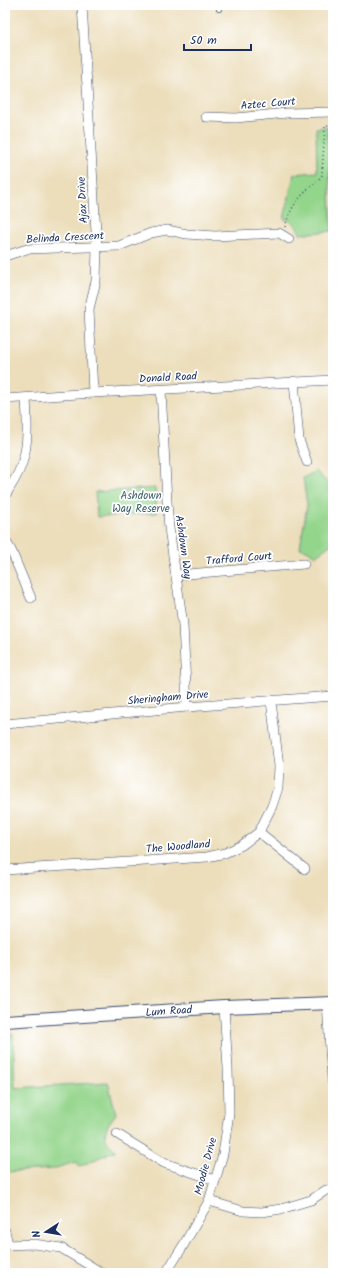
<svg xmlns="http://www.w3.org/2000/svg" width="338" height="1278" font-family="Kalam,sans-serif">
	<style>
		.green { fill: #94d58c; stroke: #588275 }
		.lines { fill: none; stroke-linecap: round; stroke-linejoin: round }
		.service-casing { stroke: #3a496c; stroke-width: 6 }
		.minor-casing { stroke: #3a496c; stroke-width: 10 }
		.tertiary-casing { stroke: #3a496c; stroke-width: 14 }
		.path { stroke: #3a496c; stroke-width: 1.5; stroke-dasharray: 1 3; stroke-linecap: butt }
		.service { stroke: #fff; stroke-width: 4.5 }
		.minor { stroke: #fff; stroke-width: 9 }
		.tertiary { stroke: #fff; stroke-width: 12 }
		.labels { text-anchor: middle; stroke-width: 3.5; stroke-linejoin: round; paint-order: stroke }
		.street-label { font-size: 11px; fill: #1b2f5e; stroke: #fff }
		.park-label { font-size: 11px; fill: #3f616c; stroke: #fff }
	</style>
	<rect width="100%" height="100%" fill="#fff"/>
	<filter id="ink" filterUnits="userSpaceOnUse"><feTurbulence type="fractalNoise" baseFrequency=".025" numOctaves="2"/><feDisplacementMap in="SourceGraphic" scale="8" xChannelSelector="R" yChannelSelector="G"/><feConvolveMatrix kernelMatrix="1 2 1 2 8 2 1 2 1" color-interpolation-filters="sRGB"/></filter>
	<filter id="wash" filterUnits="userSpaceOnUse"><feTurbulence type="fractalNoise" baseFrequency=".012" numOctaves="4" result="noise"/><feDisplacementMap in="SourceGraphic" scale="16" xChannelSelector="R" yChannelSelector="G"/><feGaussianBlur stdDeviation="0.9" result="paint"/><feColorMatrix in="noise" values="0 0 0 0 0 0 0 0 0 0 0 0 0 0 0 0 0 1.4 0 .05"/><feComposite in="paint" operator="in"/></filter>
	<g filter="url(#wash)">
		<rect width="100%" height="100%" fill="#ecdebb"/>
		<g class="green">
			<path d="M 327,127 L 332,231 L 300,234 C 297,226 293,220 284,219 L 294,174 L 317,172 L 316,128 Z"/>
			<path d="M 316,471 L 333,488 L 333,543 L 315,556 L 307,550 L 300,548 L 307,505 L 303,478 Z"/>
			<path d="M 155,488 L 157,513 L 97,517 L 95,492 Z"/>
			<path d="M 5,1034 L 13,1034 L 15,1088 L 108,1082 L 116,1114 C 105,1127 99,1139 116,1150 L 78,1167 L 76,1162 L 52,1169 L 7,1172 L 6,1161 L 10,1137 L 5,1119 Z"/>
		</g>
	</g>
	<g filter="url(#ink)">
		<g class="lines">
			<g class="service-casing">
				<g id="service">
					<path d="M 219,5 L 219,9"/>
					<path d="M 275,5 L 275,6"/>
				</g>
			</g>
			<g class="minor-casing">
				<g id="minor">
					<path d="M 82,5 L 97,248 L 96,281 L 89,309 L 93,393"/>
					<path d="M 206,117 L 236,118 L 287,113 L 333,112"/>
					<path d="M 5,256 L 27,249 L 119,246 L 151,233 L 167,230 L 187,234 L 215,236 L 279,233 L 289,239"/>
					<path d="M 294,381 L 299,440 L 307,462"/>
					<path d="M 161,390 L 167,501 L 169,528 L 183,625 L 187,707"/>
					<path d="M 5,399 L 93,393 L 333,380"/>
					<path d="M 5,496 C 12,484 20,473 23,460 C 29,440 27,419 26,398"/>
					<path d="M 5,540 L 11,550 L 31,598"/>
					<path d="M 176,575 L 304,564"/>
					<path d="M 5,724 L 187,707 L 333,696"/>
					<path d="M 259,832 L 305,869"/>
					<path d="M 5,870 L 207,857 L 225,853 L 242,845 L 259,832 L 272,806 L 278,788 L 279,766 L 271,701"/>
					<path d="M 327,1003 L 332,1081"/>
					<path d="M 117,1134 L 164,1163 L 215,1180"/>
					<path d="M 209,1201 L 243,1211 L 262,1212 L 281,1209 L 311,1200 L 326,1190"/>
					<path d="M 5,1231 L 8,1244"/>
					<path d="M 5,1245 L 34,1244 L 61,1248 L 102,1273"/>
					<path d="M 166,1273 L 183,1246 L 209,1201 L 223,1154 L 229,1113 L 228,1068 L 224,1007"/>
				</g>
			</g>
			<g class="tertiary-casing">
				<g id="tertiary">
					<path id="s1" d="M 5,1021 L 224,1007 L 333,1003"/>
				</g>
			</g>
			<path class="path" d="M 285,227 C 292,202 301,196 319,179 L 322,175 L 325,126 L 333,126"/>
			<use href="#service" class="service"/>
			<use href="#minor" class="minor"/>
			<use href="#tertiary" class="tertiary"/>
		</g>
	</g>
	<g class="labels">
		<g class="street-label">
			<text transform="translate(268 103) rotate(-5)" y="4">Aztec Court</text>
			<text transform="translate(82 200) rotate(-93)" y="4">Ajax Drive</text>
			<text transform="translate(65 237) rotate(-3)" y="4">Belinda Crescent</text>
			<text transform="translate(168 377) rotate(-3)" y="4">Donald Road</text>
			<text transform="translate(184 547) rotate(82)" y="4">Ashdown Way</text>
			<text transform="translate(239 558) rotate(-5)" y="4">Trafford Court</text>
			<text transform="translate(168 697) rotate(-5)" y="4">Sheringham Drive</text>
			<text transform="translate(178 846) rotate(-5)" y="4">The Woodland</text>
			<text dy="4" stroke="none"><textPath href="#s1" startOffset="164">Lum Road</textPath></text>
			<text transform="translate(205 1166) rotate(-75)" y="4">Moodie Drive</text>
		</g>
		<g class="park-label">
			<text x="141" y="499">Ashdown<tspan x="141" dy="13">Way Reserve</tspan></text>
		</g>
	</g>
	<rect width="338" height="1278" fill="none" stroke="#fff" stroke-width="20"/>
	<g transform="translate(46 1232) rotate(258)" stroke="#ffffff" stroke-width="3" paint-order="stroke">
	<path d="M0-3L7 15L0 10L-7 15Z" fill="#1b2f5e"/>
	<text y="-6" font-size="11" font-weight="bold" text-anchor="middle" fill="#1b2f5e">N</text>
	</g>
	<path d="M184 44v6h67v-6" fill="none" stroke="#1b2f5e" stroke-width="2"/>
	<text x="190" y="44" font-size="12" fill="#1b2f5e" stroke="#ffffff" stroke-width="3" paint-order="stroke">50 m</text>
</svg>
